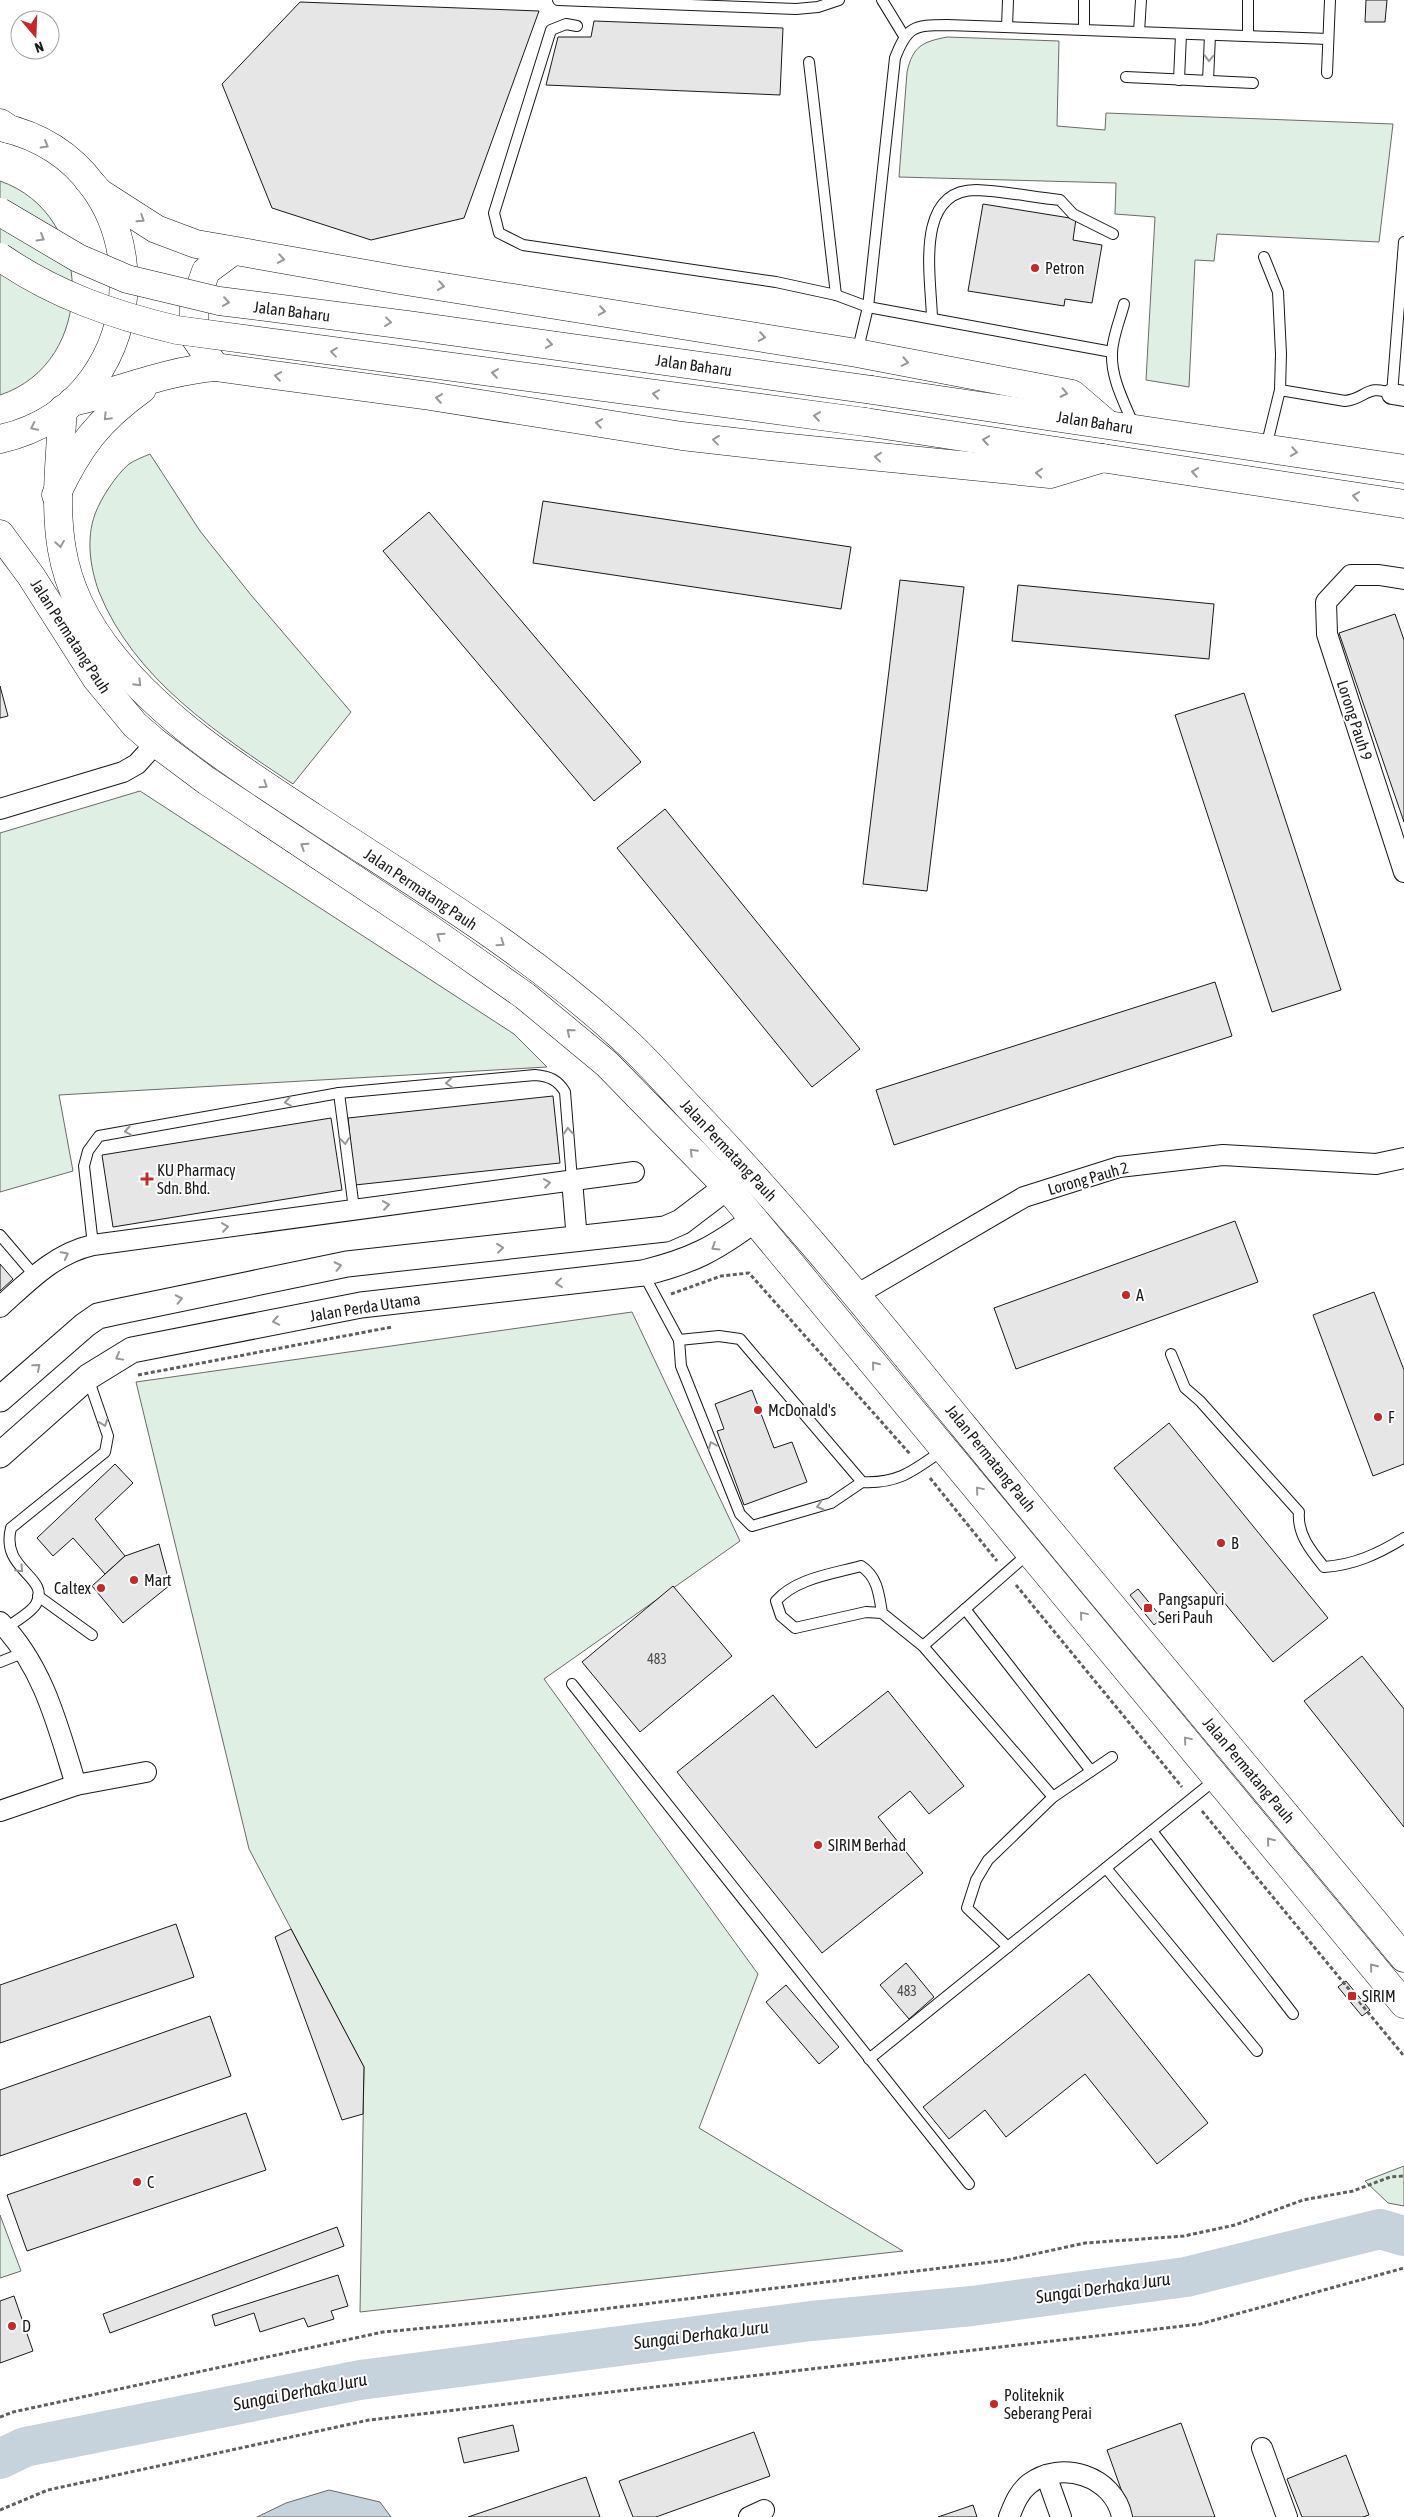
<svg xmlns="http://www.w3.org/2000/svg" width="1404" height="2517" font-family="'Asap Condensed',sans-serif">
	<style>
		.green { fill: #e0efe3; stroke: #6a6a6a }
		.water { fill: #c6d2dc; stroke: #6a6a6a }
		.lines { fill: none; stroke-linecap: round; stroke-linejoin: round }
		.river { stroke: #c6d2dc; stroke-width: 40 }
		.building { fill: #e6e6e6; stroke: #1a1a1a }
		.service-casing { stroke: #1a1a1a; stroke-width: 12 }
		.minor-casing { stroke: #1a1a1a; stroke-width: 22 }
		.tertiary-casing { stroke: #1a1a1a; stroke-width: 27 }
		.primary-casing { stroke: #1a1a1a; stroke-width: 29 }
		.trunk-casing { stroke: #1a1a1a; stroke-width: 29 }
		.path { stroke: #5f5f5f; stroke-width: 3; stroke-dasharray: 4 2.5; stroke-linecap: butt }
		.service { stroke: #fff; stroke-width: 10 }
		.minor { stroke: #fff; stroke-width: 20 }
		.tertiary { stroke: #fff; stroke-width: 25 }
		.primary { stroke: #fff; stroke-width: 28 }
		.trunk { stroke: #fff; stroke-width: 28 }
		.trunk-bridge-casing { stroke: #1a1a1a; stroke-width: 29; stroke-linecap: butt }
		.trunk-bridge { stroke: #fff; stroke-width: 28 }
		.oneway { stroke: #989898 }
		.poi-dot { fill: #c62828; stroke: #fff; stroke-width: 2 }
		.labels { text-anchor: middle; stroke-width: 4; stroke-linejoin: round; paint-order: stroke }
		.number-label { font-size: 14px; fill: #4d4d4d }
		.poi-label { font-size: 16px; fill: #1a1a1a; stroke: #fff; text-anchor: start }
		.street-label { font-size: 16px; fill: #1a1a1a; stroke: #fff }
		.water-label { font-size: 18px; font-style: italic; fill: #1a1a1a; stroke: #fff }
	</style>
	<rect width="100%" height="100%" fill="#fff"/>
	<g class="green">
		<path d="M 947,37 L 1059,41 L 1057,126 L 1105,130 L 1106,113 L 1393,124 L 1379,242 L 1217,234 L 1214,261 L 1195,260 L 1189,387 L 1146,380 L 1155,217 L 1115,214 L 1116,183 L 899,177 L 907,72 C 913,46 922,42 947,37 Z"/>
		<path d="M 0,181 C 96,214 97,363 0,395 Z"/>
		<path d="M 150,454 L 200,531 L 251,595 L 351,712 L 293,784 C 218,734 134,679 99,592 C 90,567 86,539 95,514 C 101,498 116,475 129,464 C 135,460 143,457 150,454 Z"/>
		<path d="M 140,791 L 514,1034 L 547,1067 L 59,1095 L 73,1171 L 0,1192 L 0,833 Z"/>
		<path d="M 632,1312 L 740,1541 L 544,1679 L 758,1974 L 699,2128 L 903,2251 L 360,2312 L 364,2067 L 249,1849 L 136,1382 Z"/>
		<path d="M 1404,2166 L 1404,2206 L 1388,2203 L 1365,2181 Z"/>
		<path d="M 0,2215 L 21,2271 L 0,2278 Z"/>
	</g>
	<path class="water" d="M 329,2490 L 380,2502 L 391,2517 L 257,2517 L 286,2503 Z"/>
	<g class="lines">
		<path class="river" d="M 0,2459 L 25,2447 L 360,2380 L 811,2321 L 972,2306 L 1186,2277 L 1380,2229 L 1404,2236"/>
	</g>
	<g class="building">
		<path d="M 1366,0 L 1387,0 L 1385,22 L 1365,22 Z"/>
		<path d="M 300,2 L 539,11 L 464,218 L 371,240 L 272,208 L 222,84 Z"/>
		<path d="M 594,21 L 783,28 L 780,95 L 546,85 L 558,37 L 591,37 Z"/>
		<path d="M 983,204 L 1076,219 L 1073,240 L 1102,245 L 1092,303 L 1065,299 L 1064,306 L 968,291 Z"/>
		<path d="M 543,501 L 851,547 L 841,609 L 533,563 Z"/>
		<path d="M 429,512 L 641,762 L 594,801 L 383,551 Z"/>
		<path d="M 900,580 L 964,587 L 927,891 L 863,884 Z"/>
		<path d="M 1018,585 L 1214,604 L 1209,659 L 1012,641 Z"/>
		<path d="M 1395,614 L 1404,640 L 1404,822 L 1339,633 Z"/>
		<path d="M 0,686 L 8,716 L 0,718 Z"/>
		<path d="M 1244,693 L 1341,990 L 1272,1012 L 1175,715 Z"/>
		<path d="M 665,809 L 860,1049 L 812,1087 L 617,848 Z"/>
		<path d="M 1215,982 L 1232,1036 L 894,1145 L 876,1090 Z"/>
		<path d="M 553,1096 L 560,1163 L 355,1185 L 348,1118 Z"/>
		<path d="M 331,1118 L 342,1190 L 113,1227 L 102,1155 Z"/>
		<path d="M 1235,1221 L 1258,1282 L 1016,1369 L 994,1308 Z"/>
		<path d="M 0,1264 L 13,1279 L 0,1291 Z"/>
		<path d="M 1374,1292 L 1404,1370 L 1404,1464 L 1373,1476 L 1313,1315 Z"/>
		<path d="M 752,1390 L 774,1448 L 792,1442 L 807,1482 L 744,1505 L 717,1431 L 724,1429 L 715,1404 Z"/>
		<path d="M 1169,1423 L 1328,1618 L 1273,1662 L 1114,1468 Z"/>
		<path d="M 115,1464 L 133,1483 L 95,1519 L 125,1556 L 105,1574 L 73,1538 L 53,1556 L 37,1538 Z"/>
		<path d="M 159,1544 L 170,1585 L 123,1623 L 92,1586 L 125,1556 Z"/>
		<path d="M 673,1586 L 732,1656 L 640,1732 L 582,1662 Z"/>
		<path d="M 1138,1589 L 1162,1618 L 1154,1625 L 1130,1595 Z"/>
		<path d="M 1362,1656 L 1404,1709 L 1404,1827 L 1304,1701 Z"/>
		<path d="M 888,1691 L 964,1786 L 929,1814 L 910,1791 L 878,1817 L 923,1873 L 822,1953 L 677,1772 L 773,1695 L 816,1748 Z"/>
		<path d="M 176,1924 L 194,1977 L 0,2043 L 0,1985 Z"/>
		<path d="M 291,1929 L 364,2067 L 363,2114 L 342,2120 L 275,1937 Z"/>
		<path d="M 906,1963 L 934,1997 L 909,2019 L 880,1985 Z"/>
		<path d="M 1089,1974 L 1208,2123 L 1157,2164 L 1085,2074 L 1006,2137 L 985,2110 L 949,2139 L 923,2107 Z"/>
		<path d="M 1346,1981 L 1370,2010 L 1362,2016 L 1338,1987 Z"/>
		<path d="M 786,1985 L 839,2047 L 819,2064 L 766,2002 Z"/>
		<path d="M 210,2016 L 231,2076 L 0,2156 L 0,2090 Z"/>
		<path d="M 246,2113 L 266,2170 L 27,2251 L 7,2195 Z"/>
		<path d="M 337,2227 L 344,2246 L 110,2333 L 103,2314 Z"/>
		<path d="M 338,2275 L 348,2306 L 331,2311 L 334,2319 L 308,2327 L 304,2318 L 260,2332 L 254,2313 L 215,2326 L 212,2315 Z"/>
		<path d="M 14,2296 L 33,2351 L 0,2363 L 0,2301 Z"/>
		<path d="M 1181,2423 L 1215,2517 L 1131,2517 L 1107,2450 Z"/>
		<path d="M 513,2425 L 519,2451 L 464,2463 L 458,2438 Z"/>
		<path d="M 754,2432 L 770,2476 L 656,2517 L 633,2517 L 619,2481 Z"/>
		<path d="M 1346,2455 L 1369,2515 L 1363,2517 L 1302,2517 L 1287,2479 Z"/>
		<path d="M 586,2477 L 600,2517 L 468,2517 Z"/>
		<path d="M 973,2505 L 977,2517 L 938,2517 Z"/>
	</g>
	<g class="lines">
		<g class="service-casing">
			<g id="service">
				<path d="M 558,0 L 796,9 L 818,7 L 839,0"/>
				<path d="M 882,0 L 904,36"/>
				<path d="M 577,26 L 566,24 L 551,30 L 494,213 L 499,233 L 523,245 L 776,282 L 836,295 L 868,307 L 1112,352"/>
				<path d="M 1007,27 L 1008,0"/>
				<path d="M 1084,30 L 1084,0"/>
				<path d="M 1139,32 L 1141,0"/>
				<path d="M 1248,36 L 1248,0"/>
				<path d="M 809,62 L 836,295"/>
				<path d="M 1327,73 L 1330,0"/>
				<path d="M 1126,77 L 1253,83"/>
				<path d="M 1179,80 L 1181,34"/>
				<path d="M 1208,81 L 1210,35"/>
				<path d="M 1264,257 L 1278,292 L 1281,354 L 1280,390 L 1266,447"/>
				<path d="M 1124,304 C 1120,320 1112,338 1112,354 C 1111,379 1125,404 1134,426"/>
				<path d="M 932,318 C 931,277 914,190 976,190 C 1003,191 1032,197 1060,200 L 1073,214 L 1113,234"/>
				<path d="M 857,353 L 868,307 L 895,58 C 907,27 913,25 947,25 L 1328,39"/>
				<path d="M 1280,390 L 1345,401 C 1366,399 1367,383 1392,394 L 1404,242"/>
				<path d="M 339,1093 L 354,1209"/>
				<path d="M 0,1235 L 35,1276"/>
				<path d="M 93,1245 L 84,1166 L 88,1151 L 99,1136 L 339,1093 L 535,1075 C 549,1076 558,1080 565,1092 L 572,1180"/>
				<path d="M 643,1273 L 679,1340 L 719,1336 L 740,1339 L 862,1482 C 899,1484 914,1470 943,1450"/>
				<path d="M 679,1340 L 681,1366 L 740,1514 L 752,1526 L 831,1503 L 862,1482"/>
				<path d="M 1171,1354 L 1185,1388 L 1200,1401 L 1299,1512 C 1297,1534 1311,1551 1324,1567 C 1354,1565 1378,1554 1404,1538"/>
				<path d="M 38,1596 L 92,1635"/>
				<path d="M 965,1609 L 1091,1771"/>
				<path d="M 882,1613 C 879,1595 878,1577 861,1566 C 833,1574 796,1578 776,1601 L 781,1616 L 795,1628 L 866,1612 L 882,1613 L 923,1646 L 1053,1797"/>
				<path d="M 6,1628 C 14,1622 31,1613 36,1604 C 51,1576 0,1571 11,1528 L 105,1452 L 108,1436 L 88,1378"/>
				<path d="M 923,1646 L 1030,1552"/>
				<path d="M 0,1662 L 25,1652"/>
				<path d="M 572,1684 L 969,2184"/>
				<path d="M 1152,1831 L 1293,2014"/>
				<path d="M 1106,1868 L 1257,2051"/>
				<path d="M 1008,1947 L 967,1908 L 976,1880 L 988,1860 L 1053,1797 L 1112,1757"/>
				<path d="M 869,2059 L 1216,1779"/>
			</g>
		</g>
		<g class="minor-casing">
			<g id="minor">
				<path d="M 1392,394 L 1404,396"/>
				<path d="M 1404,579 L 1379,575 L 1351,575 L 1326,602 L 1327,634 L 1404,872"/>
				<path d="M 0,809 L 123,772 L 137,764 L 156,743"/>
				<path d="M 572,1180 L 577,1240"/>
				<path d="M 858,1294 L 1024,1197 L 1119,1167 L 1223,1155 L 1376,1164 L 1404,1158"/>
				<path d="M 0,1307 C 29,1281 54,1254 93,1245 L 634,1172"/>
				<path d="M 0,1622 C 44,1667 58,1727 76,1785"/>
				<path d="M 0,1811 L 76,1785 L 146,1772"/>
				<path d="M 1262,2448 L 1287,2517"/>
				<path d="M 1046,2475 L 1061,2517"/>
				<path d="M 749,2517 L 764,2510"/>
				<path d="M 1009,2517 C 1014,2505 1018,2493 1029,2484 C 1061,2459 1114,2476 1122,2517"/>
			</g>
		</g>
		<g class="tertiary-casing">
			<g id="tertiary">
				<path d="M 0,1399 L 85,1325 L 98,1316 L 116,1312 L 347,1264 L 665,1229 L 681,1222 L 727,1187"/>
				<path d="M 0,1455 L 88,1377 L 132,1350 L 361,1305 L 643,1273 C 692,1261 715,1249 755,1219"/>
			</g>
		</g>
		<g class="primary-casing">
			<g id="primary">
				<path d="M 0,127 C 166,163 164,402 0,439"/>
				<path d="M 63,409 C 56,510 46,575 115,659 C 169,725 243,771 313,817 C 421,888 536,956 631,1046 C 651,1065 670,1087 689,1107 C 788,1209 876,1319 965,1428 C 1110,1606 1259,1781 1404,1958"/>
				<path d="M 0,534 L 31,576 L 96,678 L 135,725 L 156,743 L 207,781 L 431,930 L 525,996 L 607,1064 L 727,1187 L 1404,2004"/>
			</g>
		</g>
		<g class="trunk-casing">
			<g id="trunk">
				<path d="M 0,123 L 9,129"/>
				<path d="M 88,180 L 100,193 L 156,229 L 196,244 L 400,280 L 857,353 L 1072,394 L 1107,424"/>
				<path d="M 215,367 L 194,336 L 194,305 L 206,271 L 233,251"/>
				<path d="M 872,390 L 1404,469"/>
				<path d="M 72,402 C 121,391 165,371 215,367 L 430,396 L 682,436 L 770,446 L 1050,474 L 1103,458"/>
				<path d="M 865,422 L 1404,504"/>
				<path d="M 56,495 C 79,446 98,421 142,389"/>
			</g>
		</g>
		<g class="path">
			<path d="M 671,1294 L 721,1276 L 749,1273 L 910,1454"/>
			<path d="M 138,1375 L 392,1327"/>
			<path d="M 930,1478 L 997,1561"/>
			<path d="M 1016,1585 L 1182,1787"/>
			<path d="M 1202,1811 L 1404,2056"/>
			<path d="M 0,2417 L 13,2412 L 383,2332 L 521,2319 L 1007,2260 L 1085,2243 L 1184,2236 L 1235,2225 L 1303,2200 L 1353,2191 L 1390,2177 L 1404,2176"/>
			<path d="M 0,2510 L 48,2490 L 369,2420 L 1200,2324 L 1404,2268"/>
		</g>
		<use href="#service" class="service"/>
		<use href="#minor" class="minor"/>
		<use href="#tertiary" class="tertiary"/>
		<use href="#primary" class="primary"/>
		<use href="#trunk" class="trunk"/>
		<g class="trunk-bridge-casing">
			<g id="trunk-bridge">
				<path d="M 0,212 L 78,258 L 127,279 L 219,301 L 407,325 L 872,390"/>
				<path d="M 0,257 C 55,295 113,315 177,330 L 865,422"/>
			</g>
		</g>
		<use href="#trunk-bridge" class="trunk-bridge"/>
	</g>
	<defs><path id="oneway-chevron" d="M-2-3.5L2.5 0L-2 3.5" fill="none" stroke-width="1.6" stroke-linecap="round" stroke-linejoin="round" transform="scale(1.25)"/></defs>
	<g class="oneway">
		<use href="#oneway-chevron" transform="translate(1209 58) rotate(92)"/>
		<use href="#oneway-chevron" transform="translate(45 145) rotate(30)"/>
		<use href="#oneway-chevron" transform="translate(141 219) rotate(33)"/>
		<use href="#oneway-chevron" transform="translate(41 238) rotate(31)"/>
		<use href="#oneway-chevron" transform="translate(281 259) rotate(10)"/>
		<use href="#oneway-chevron" transform="translate(441 286) rotate(9)"/>
		<use href="#oneway-chevron" transform="translate(226 302) rotate(8)"/>
		<use href="#oneway-chevron" transform="translate(602 311) rotate(9)"/>
		<use href="#oneway-chevron" transform="translate(388 322) rotate(7)"/>
		<use href="#oneway-chevron" transform="translate(762 337) rotate(9)"/>
		<use href="#oneway-chevron" transform="translate(549 344) rotate(8)"/>
		<use href="#oneway-chevron" transform="translate(334 352) rotate(-173)"/>
		<use href="#oneway-chevron" transform="translate(905 362) rotate(11)"/>
		<use href="#oneway-chevron" transform="translate(495 373) rotate(-172)"/>
		<use href="#oneway-chevron" transform="translate(278 376) rotate(-172)"/>
		<use href="#oneway-chevron" transform="translate(1064 393) rotate(12)"/>
		<use href="#oneway-chevron" transform="translate(656 394) rotate(-172)"/>
		<use href="#oneway-chevron" transform="translate(439 398) rotate(-171)"/>
		<use href="#oneway-chevron" transform="translate(817 416) rotate(-172)"/>
		<use href="#oneway-chevron" transform="translate(107 417) rotate(134)"/>
		<use href="#oneway-chevron" transform="translate(599 423) rotate(-171)"/>
		<use href="#oneway-chevron" transform="translate(34 427) rotate(154)"/>
		<use href="#oneway-chevron" transform="translate(716 440) rotate(-173)"/>
		<use href="#oneway-chevron" transform="translate(986 440) rotate(-171)"/>
		<use href="#oneway-chevron" transform="translate(1294 452) rotate(9)"/>
		<use href="#oneway-chevron" transform="translate(878 457) rotate(-174)"/>
		<use href="#oneway-chevron" transform="translate(1195 472) rotate(-171)"/>
		<use href="#oneway-chevron" transform="translate(1039 473) rotate(-175)"/>
		<use href="#oneway-chevron" transform="translate(1356 496) rotate(-171)"/>
		<use href="#oneway-chevron" transform="translate(60 544) rotate(81)"/>
		<use href="#oneway-chevron" transform="translate(138 683) rotate(46)"/>
		<use href="#oneway-chevron" transform="translate(264 785) rotate(34)"/>
		<use href="#oneway-chevron" transform="translate(304 846) rotate(-147)"/>
		<use href="#oneway-chevron" transform="translate(440 936) rotate(-145)"/>
		<use href="#oneway-chevron" transform="translate(501 943) rotate(34)"/>
		<use href="#oneway-chevron" transform="translate(570 1032) rotate(-140)"/>
		<use href="#oneway-chevron" transform="translate(449 1083) rotate(175)"/>
		<use href="#oneway-chevron" transform="translate(288 1102) rotate(170)"/>
		<use href="#oneway-chevron" transform="translate(128 1131) rotate(170)"/>
		<use href="#oneway-chevron" transform="translate(568 1131) rotate(-94)"/>
		<use href="#oneway-chevron" transform="translate(345 1141) rotate(83)"/>
		<use href="#oneway-chevron" transform="translate(693 1152) rotate(-135)"/>
		<use href="#oneway-chevron" transform="translate(547 1183) rotate(-8)"/>
		<use href="#oneway-chevron" transform="translate(386 1205) rotate(-8)"/>
		<use href="#oneway-chevron" transform="translate(225 1227) rotate(-8)"/>
		<use href="#oneway-chevron" transform="translate(715 1247) rotate(148)"/>
		<use href="#oneway-chevron" transform="translate(500 1248) rotate(-6)"/>
		<use href="#oneway-chevron" transform="translate(65 1255) rotate(-28)"/>
		<use href="#oneway-chevron" transform="translate(338 1266) rotate(-12)"/>
		<use href="#oneway-chevron" transform="translate(559 1283) rotate(174)"/>
		<use href="#oneway-chevron" transform="translate(179 1299) rotate(-12)"/>
		<use href="#oneway-chevron" transform="translate(276 1321) rotate(169)"/>
		<use href="#oneway-chevron" transform="translate(119 1357) rotate(151)"/>
		<use href="#oneway-chevron" transform="translate(875 1365) rotate(-129)"/>
		<use href="#oneway-chevron" transform="translate(37 1367) rotate(-41)"/>
		<use href="#oneway-chevron" transform="translate(104 1423) rotate(70)"/>
		<use href="#oneway-chevron" transform="translate(712 1445) rotate(-111)"/>
		<use href="#oneway-chevron" transform="translate(979 1490) rotate(-130)"/>
		<use href="#oneway-chevron" transform="translate(820 1506) rotate(164)"/>
		<use href="#oneway-chevron" transform="translate(20 1569) rotate(47)"/>
		<use href="#oneway-chevron" transform="translate(1083 1615) rotate(-130)"/>
		<use href="#oneway-chevron" transform="translate(1187 1740) rotate(-130)"/>
		<use href="#oneway-chevron" transform="translate(1270 1841) rotate(-129)"/>
		<use href="#oneway-chevron" transform="translate(1373 1967) rotate(-129)"/>
	</g>
	<g class="poi-dot">
		<circle cx="1035" cy="268" r="5"/>
		<path d="M144.5 1171.5h5v5h5v5h-5v5h-5v-5h-5v-5h5z"/>
		<circle cx="1126" cy="1295" r="5"/>
		<circle cx="758" cy="1410" r="5"/>
		<circle cx="1378" cy="1417" r="5"/>
		<circle cx="1221" cy="1543" r="5"/>
		<circle cx="134" cy="1580" r="5"/>
		<circle cx="101" cy="1588" r="5"/>
		<rect x="1143" y="1603" width="10" height="10" rx="2.5"/>
		<circle cx="818" cy="1845" r="5"/>
		<rect x="1347" y="1991" width="10" height="10" rx="2.5"/>
		<circle cx="137" cy="2182" r="5"/>
		<circle cx="12" cy="2326" r="5"/>
		<circle cx="994" cy="2404" r="5"/>
	</g>
	<g class="labels">
		<g class="number-label">
			<text x="657" y="1664">483</text>
			<text x="907" y="1996">483</text>
		</g>
		<g class="poi-label">
			<text x="1045" y="274">Petron</text>
			<text x="157" y="1176">KU Pharmacy<tspan x="157" dy="18">Sdn. Bhd.</tspan></text>
			<text x="1136" y="1301">A</text>
			<text x="768" y="1416">McDonald's</text>
			<text x="1388" y="1423">F</text>
			<text x="1231" y="1549">B</text>
			<text x="144" y="1586">Mart</text>
			<text x="91" y="1594" text-anchor="end">Caltex</text>
			<text x="1158" y="1605">Pangsapuri<tspan x="1158" dy="18">Seri Pauh</tspan></text>
			<text x="828" y="1851">SIRIM Berhad</text>
			<text x="1362" y="2002">SIRIM</text>
			<text x="147" y="2188">C</text>
			<text x="22" y="2332">D</text>
			<text x="1004" y="2401">Politeknik<tspan x="1004" dy="18">Seberang Perai</tspan></text>
		</g>
		<g class="street-label">
			<text transform="translate(292 311) rotate(7)" y="6">Jalan Baharu</text>
			<text transform="translate(694 365) rotate(8)" y="6">Jalan Baharu</text>
			<text transform="translate(1095 422) rotate(9)" y="6">Jalan Baharu</text>
			<text transform="translate(71 636) rotate(57)" y="6">Jalan Permatang Pauh</text>
			<text transform="translate(1355 720) rotate(72)" y="6">Lorong Pauh 9</text>
			<text transform="translate(421 889) rotate(34)" y="6">Jalan Permatang Pauh</text>
			<text transform="translate(729 1150) rotate(47)" y="6">Jalan Permatang Pauh</text>
			<text transform="translate(1088 1178) rotate(-16)" y="6">Lorong Pauh 2</text>
			<text transform="translate(365 1307) rotate(-9)" y="6">Jalan Perda Utama</text>
			<text transform="translate(991 1458) rotate(51)" y="6">Jalan Permatang Pauh</text>
			<text transform="translate(1249 1770) rotate(50)" y="6">Jalan Permatang Pauh</text>
		</g>
		<g class="water-label">
			<text transform="translate(1103 2288) rotate(-8)" y="6">Sungai Derhaka Juru</text>
			<text transform="translate(701 2335) rotate(-7)" y="6">Sungai Derhaka Juru</text>
			<text transform="translate(300 2392) rotate(-11)" y="6">Sungai Derhaka Juru</text>
		</g>
	</g>
	<g transform="translate(35 35) rotate(161)"><circle r="24" fill="#ffffff" stroke="#a3a3a3"/>
	<path d="M0-4L9 19L0 12L-9 19Z" fill="#c62828"/>
	<text y="-8" font-size="14" font-weight="bold" text-anchor="middle" fill="#1a1a1a">N</text>
	</g>
</svg>
